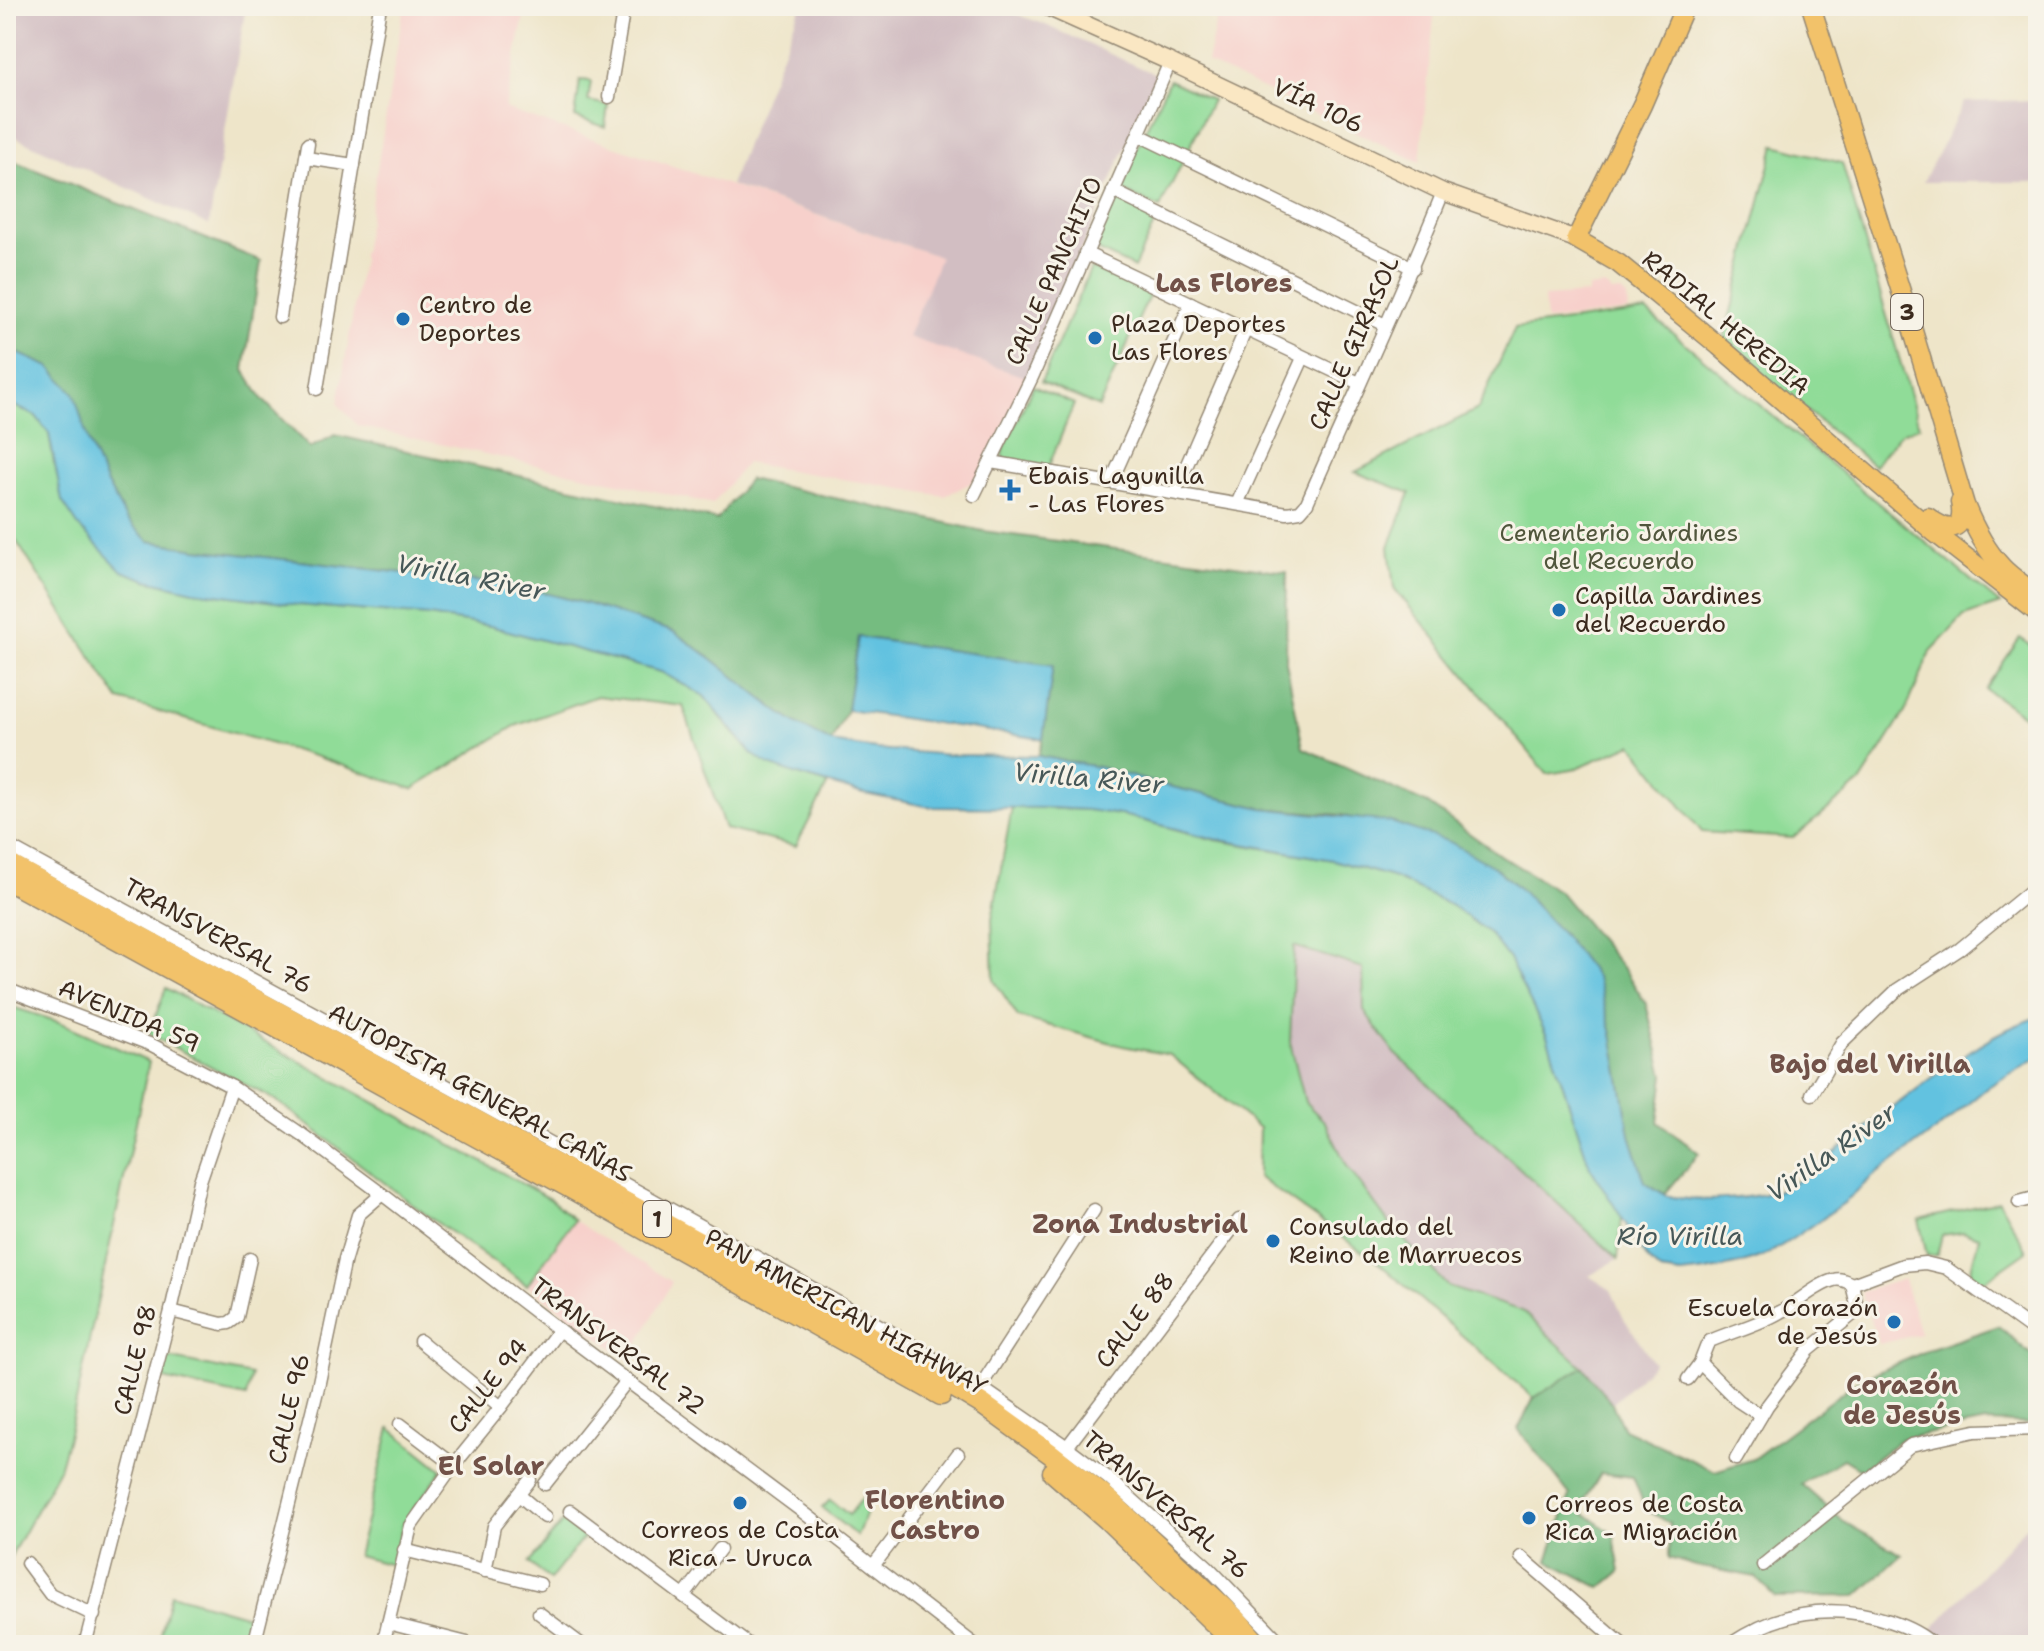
<svg xmlns="http://www.w3.org/2000/svg" width="2044" height="1651" font-family="'Shantell Sans',sans-serif">
	<style>
		.built { fill: #f7d0cb }
		.industrial { fill: #d2bec2 }
		.green { fill: #90dc98; stroke: #66835b; stroke-width: 2 }
		.forest { fill: #74bc80; stroke: #58734f; stroke-width: 2 }
		.water { fill: #62c2e0; stroke: #4e767f; stroke-width: 2 }
		.lines { fill: none; stroke-linecap: round; stroke-linejoin: round }
		.minor-casing { stroke: #948874; stroke-width: 15 }
		.secondary-casing { stroke: #948874; stroke-width: 19 }
		.primary-casing { stroke: #948874; stroke-width: 21 }
		.trunk-casing { stroke: #948874; stroke-width: 23 }
		.minor { stroke: #fff; stroke-width: 12 }
		.secondary { stroke: #fae7c3; stroke-width: 16 }
		.primary { stroke: #f2c26a; stroke-width: 18 }
		.trunk { stroke: #f2c26a; stroke-width: 20 }
		.poi-dot { fill: #1f6fb2; stroke: #f7f3e8; stroke-width: 3 }
		.labels { text-anchor: middle; stroke-width: 6; stroke-linejoin: round; paint-order: stroke }
		.shield { fill: #f7f3e8; stroke: #73665b; stroke-width: 2 }
		.shield-label { font-size: 22px; font-weight: bold; fill: #3b2a1e }
		.street-label { font-size: 24px; fill: #3b2a1e; stroke: #f7f3e8 }
		.poi-label { font-size: 24px; fill: #3b2a1e; stroke: #f7f3e8; text-anchor: start }
		.park-label { font-size: 24px; fill: #50563c; stroke: #f7f3e8 }
		.neighbourhood-label { font-size: 26px; font-weight: bold; fill: #715148; stroke: #f7f3e8 }
		.water-label { font-size: 26px; font-style: italic; fill: #475858; stroke: #f7f3e8 }
	</style>
	<rect width="100%" height="100%" fill="#f7f3e8"/>
	<filter id="ink" filterUnits="userSpaceOnUse"><feTurbulence type="fractalNoise" baseFrequency=".0125" numOctaves="2"/><feDisplacementMap in="SourceGraphic" scale="16" xChannelSelector="R" yChannelSelector="G"/><feConvolveMatrix kernelMatrix="1 2 1 2 8 2 1 2 1" color-interpolation-filters="sRGB"/></filter>
	<filter id="wash" filterUnits="userSpaceOnUse"><feTurbulence type="fractalNoise" baseFrequency=".006" numOctaves="4" result="noise"/><feDisplacementMap in="SourceGraphic" scale="32" xChannelSelector="R" yChannelSelector="G"/><feGaussianBlur stdDeviation="1.8" result="paint"/><feColorMatrix in="noise" values="0 0 0 0 0 0 0 0 0 0 0 0 0 0 0 0 0 1.4 0 .05"/><feComposite in="paint" operator="in"/></filter>
	<g filter="url(#wash)">
		<rect width="100%" height="100%" fill="#eee5c9"/>
		<g class="built">
			<path d="M 404,6 L 526,6 L 505,109 L 940,257 L 1028,378 L 977,480 L 945,496 L 746,463 L 713,504 L 358,426 L 338,404 Z"/>
			<path d="M 1219,6 L 1435,6 L 1420,162 L 1207,63 Z"/>
			<path d="M 1604,286 L 1610,290 L 1611,293 L 1621,292 L 1627,297 L 1628,311 L 1546,321 L 1544,297 L 1588,294 L 1588,288 Z"/>
			<path d="M 574,1220 L 672,1282 L 629,1360 L 527,1285 Z"/>
			<path d="M 1904,1279 L 1920,1334 L 1879,1344 L 1861,1292 Z"/>
		</g>
		<g class="industrial">
			<path d="M 13,6 L 246,6 L 209,225 L 6,133 L 6,47 Z"/>
			<path d="M 801,6 L 993,6 L 1041,23 L 1157,75 L 1060,298 L 1028,378 L 908,337 L 940,257 L 730,185 Z"/>
			<path d="M 2038,100 L 2038,182 L 1923,182 L 1964,102 Z"/>
			<path d="M 1293,946 L 1364,968 L 1364,1011 L 1395,1053 L 1618,1259 L 1589,1276 L 1611,1290 L 1623,1317 L 1654,1363 L 1612,1404 L 1583,1367 L 1522,1312 L 1448,1288 L 1388,1222 L 1347,1166 L 1325,1123 L 1305,1102 L 1290,1042 Z"/>
			<path d="M 2032,1520 L 2038,1523 L 2038,1645 L 1938,1645 L 1927,1634 Z"/>
		</g>
		<g class="green">
			<path d="M 580,80 L 591,81 L 588,101 L 608,105 L 605,127 L 575,117 Z"/>
			<path d="M 1169,80 L 1212,100 L 1188,151 L 1145,131 Z"/>
			<path d="M 1142,137 L 1185,157 L 1160,208 L 1117,188 Z"/>
			<path d="M 1775,145 L 1842,163 L 1919,426 L 1900,434 L 1874,466 L 1723,342 Z"/>
			<path d="M 1116,196 L 1158,216 L 1134,268 L 1091,247 Z"/>
			<path d="M 1091,268 L 1150,294 L 1099,407 L 1041,382 Z"/>
			<path d="M 1646,311 L 2000,604 L 1964,616 L 1931,651 L 1905,712 L 1860,783 L 1793,838 L 1702,832 L 1632,744 L 1572,770 L 1547,774 L 1394,588 L 1389,547 L 1410,493 L 1355,472 L 1478,409 L 1515,328 Z"/>
			<path d="M 1033,386 L 1074,404 L 1048,468 L 1003,459 L 1002,453 Z"/>
			<path d="M 6,402 L 36,416 L 49,434 L 54,464 L 147,580 L 194,591 L 298,605 L 429,616 L 490,626 L 661,672 L 704,696 L 735,735 L 795,774 L 828,784 L 796,846 L 725,829 L 683,706 L 597,696 L 515,726 L 413,789 L 317,757 L 119,700 L 6,525 Z"/>
			<path d="M 2020,638 L 2038,650 L 2038,725 L 1985,689 Z"/>
			<path d="M 1012,807 L 1088,810 L 1126,816 L 1215,840 L 1333,860 L 1395,878 L 1452,906 L 1489,933 L 1509,959 L 1547,1036 L 1590,1167 L 1622,1216 L 1618,1259 L 1395,1053 L 1364,1011 L 1363,968 L 1294,946 L 1290,1042 L 1305,1102 L 1325,1122 L 1347,1166 L 1388,1222 L 1448,1287 L 1522,1311 L 1583,1367 L 1534,1398 L 1381,1265 L 1258,1177 L 1259,1128 L 1170,1055 L 1123,1046 L 1018,1017 L 994,980 L 992,919 Z"/>
			<path d="M 166,988 L 550,1199 L 574,1220 L 527,1285 L 432,1219 L 277,1101 L 149,1034 Z"/>
			<path d="M 6,1005 L 59,1022 L 149,1062 L 70,1430 L 59,1469 L 6,1565 Z"/>
			<path d="M 1999,1201 L 2027,1251 L 1983,1282 L 1970,1273 L 1979,1237 L 1963,1232 L 1942,1235 L 1937,1255 L 1927,1256 L 1919,1220 Z"/>
			<path d="M 163,1357 L 251,1375 L 246,1397 L 159,1378 Z"/>
			<path d="M 390,1428 L 442,1470 L 403,1524 L 392,1565 L 357,1556 Z"/>
			<path d="M 869,1490 L 873,1494 L 857,1536 L 822,1508 L 830,1500 L 849,1515 Z"/>
			<path d="M 564,1520 L 584,1537 L 550,1580 L 529,1563 Z"/>
			<path d="M 171,1594 L 255,1618 L 248,1645 L 158,1645 Z"/>
		</g>
		<g class="forest">
			<path d="M 6,158 L 261,261 L 244,370 L 262,399 L 310,448 L 335,435 L 717,520 L 749,479 L 983,531 L 1287,572 L 1286,662 L 1303,748 L 1428,804 L 1501,856 L 1560,892 L 1626,972 L 1646,1004 L 1664,1075 L 1658,1122 L 1699,1153 L 1665,1194 L 1645,1182 L 1630,1135 L 1612,1034 L 1597,978 L 1563,935 L 1521,890 L 1494,867 L 1342,815 L 1262,808 L 1155,783 L 1098,767 L 1038,756 L 1043,739 L 1053,666 L 858,637 L 847,710 L 831,742 L 800,726 L 776,710 L 712,659 L 674,632 L 588,604 L 517,586 L 196,549 L 148,541 L 126,519 L 107,484 L 89,444 L 50,367 L 15,352 L 6,351 Z"/>
			<path d="M 1999,1326 L 2038,1361 L 2038,1424 L 1986,1422 L 1901,1439 L 1861,1470 L 1843,1459 L 1801,1484 L 1844,1522 L 1902,1555 L 1857,1596 L 1775,1597 L 1756,1577 L 1696,1566 L 1669,1558 L 1670,1523 L 1646,1510 L 1633,1477 L 1601,1473 L 1579,1509 L 1614,1535 L 1620,1572 L 1601,1588 L 1548,1561 L 1570,1495 L 1518,1429 L 1534,1398 L 1583,1367 L 1612,1404 L 1624,1429 L 1715,1471 L 1753,1459 L 1857,1381 L 1931,1349 Z"/>
		</g>
		<g class="water">
			<path d="M 6,351 L 15,352 L 50,367 L 74,393 L 89,444 L 107,484 L 126,519 L 149,541 L 196,549 L 517,586 L 588,604 L 674,632 L 712,659 L 776,710 L 800,726 L 831,742 L 876,749 L 950,755 L 1038,756 L 1098,767 L 1155,783 L 1262,808 L 1391,822 L 1450,842 L 1494,867 L 1521,890 L 1563,935 L 1597,978 L 1612,1034 L 1630,1135 L 1645,1182 C 1652,1186 1659,1192 1666,1195 C 1691,1204 1763,1199 1786,1187 C 1812,1174 1833,1154 1855,1136 C 1874,1121 1894,1107 1913,1092 C 1952,1063 1991,1032 2038,1017 L 2038,1057 L 1988,1087 L 1939,1128 L 1872,1177 L 1844,1203 L 1792,1239 L 1768,1254 L 1740,1264 L 1707,1271 L 1681,1274 L 1660,1271 L 1649,1261 L 1590,1167 L 1547,1036 L 1509,959 L 1489,933 L 1452,906 L 1395,878 L 1333,860 L 1215,839 L 1126,816 L 1088,810 L 1051,808 L 930,807 L 860,793 L 795,774 L 769,765 L 752,754 L 704,696 L 661,672 L 490,626 L 429,616 L 298,605 L 194,591 L 147,580 L 122,571 L 80,528 L 62,501 L 49,434 L 36,416 L 6,402 Z"/>
			<path d="M 858,637 L 1053,665 L 1043,739 L 847,710 Z"/>
		</g>
	</g>
	<g filter="url(#ink)">
		<g class="lines">
			<g class="minor-casing">
				<g id="minor">
					<path d="M 609,97 L 624,6"/>
					<path d="M 1139,135 L 1413,268"/>
					<path d="M 306,158 L 354,165"/>
					<path d="M 1113,191 L 1385,325"/>
					<path d="M 1085,253 L 1359,383"/>
					<path d="M 280,317 L 308,144"/>
					<path d="M 317,389 L 380,6"/>
					<path d="M 991,462 L 1287,513 L 1300,511 L 1307,503 C 1352,399 1401,297 1443,192"/>
					<path d="M 1111,482 L 1191,303"/>
					<path d="M 1175,492 L 1246,329"/>
					<path d="M 974,495 L 1032,377 L 1170,62"/>
					<path d="M 1237,504 L 1303,358"/>
					<path d="M 6,845 L 522,1127 L 884,1328 L 980,1387 L 1067,1447 L 1108,1478 L 1207,1566 L 1283,1645"/>
					<path d="M 6,989 L 152,1045 L 232,1087 L 301,1134 L 382,1194 L 559,1330 L 799,1509 L 975,1645"/>
					<path d="M 1812,1094 L 1842,1043 L 1897,990 L 1960,949 L 2038,885"/>
					<path d="M 2019,1202 L 2038,1197"/>
					<path d="M 171,1311 L 222,1324 L 229,1323 L 237,1317 L 250,1259"/>
					<path d="M 420,1341 L 501,1407"/>
					<path d="M 1700,1363 L 1738,1401 L 1761,1416"/>
					<path d="M 1688,1379 L 1700,1363 L 1707,1345 L 1710,1341 C 1733,1331 1758,1325 1780,1312 C 1796,1304 1817,1284 1834,1280 C 1840,1278 1846,1281 1852,1284 L 1903,1265 L 1925,1263 L 1946,1268 L 2038,1334"/>
					<path d="M 980,1387 L 1094,1210"/>
					<path d="M 400,1424 L 454,1465"/>
					<path d="M 1067,1447 L 1239,1220"/>
					<path d="M 1736,1459 L 1767,1406 L 1809,1350 L 1858,1310 L 1852,1284"/>
					<path d="M 545,1484 L 627,1381"/>
					<path d="M 519,1495 L 545,1517"/>
					<path d="M 570,1511 L 749,1645"/>
					<path d="M 404,1550 L 540,1584"/>
					<path d="M 1521,1557 L 1623,1645"/>
					<path d="M 27,1563 L 50,1594 L 94,1615"/>
					<path d="M 1763,1565 L 1911,1445 L 1975,1431 L 2038,1429"/>
					<path d="M 873,1566 L 958,1454"/>
					<path d="M 485,1571 L 494,1526 L 530,1480"/>
					<path d="M 684,1596 L 720,1549"/>
					<path d="M 539,1613 L 582,1645"/>
					<path d="M 388,1623 L 467,1643"/>
					<path d="M 85,1645 L 171,1311 L 200,1181 L 232,1087"/>
					<path d="M 254,1645 L 318,1387 L 345,1259 L 358,1215 L 382,1194"/>
					<path d="M 383,1645 L 411,1526 L 454,1465 L 501,1407 L 559,1330"/>
					<path d="M 1729,1645 C 1779,1611 1831,1602 1889,1621 C 1904,1626 1922,1634 1933,1645"/>
				</g>
			</g>
			<g class="secondary-casing">
				<path id="secondary" d="M 1045,6 L 1170,62 L 1443,192 L 1576,239"/>
			</g>
			<g class="primary-casing">
				<g id="primary">
					<path d="M 1685,6 L 1642,105 L 1576,239 L 1618,263 L 1634,276 L 1719,346 L 1935,533 L 2038,613"/>
					<path d="M 1811,6 L 1904,301 L 1965,505 C 1974,527 1985,549 2002,567 C 2012,578 2026,586 2038,596"/>
					<path d="M 1928,517 C 1948,533 1966,533 1960,502"/>
				</g>
			</g>
			<g class="trunk-casing">
				<g id="trunk">
					<path d="M 6,863 L 875,1339 L 982,1404 L 1051,1454 L 1110,1501 L 1236,1619 L 1258,1645"/>
					<path d="M 6,879 L 567,1186 L 941,1395"/>
					<path d="M 1053,1472 L 1107,1519 L 1237,1645"/>
				</g>
			</g>
			<use href="#minor" class="minor"/>
			<use href="#secondary" class="secondary"/>
			<use href="#primary" class="primary"/>
			<use href="#trunk" class="trunk"/>
		</g>
	</g>
	<g class="poi-dot">
		<circle cx="403" cy="319" r="8"/>
		<circle cx="1095" cy="338" r="8"/>
		<path d="M1006 478h8v8h8v8h-8v8h-8v-8h-8v-8h8z"/>
		<circle cx="1559" cy="610" r="8"/>
		<circle cx="1273" cy="1241" r="8"/>
		<circle cx="1894" cy="1322" r="8"/>
		<circle cx="740" cy="1503" r="8"/>
		<circle cx="1529" cy="1518" r="8"/>
	</g>
	<g class="labels">
		<g class="shield">
			<rect x="1891" y="294" width="32" height="36" rx="6"/>
			<rect x="643" y="1201" width="28" height="36" rx="6"/>
		</g>
		<g class="shield-label">
			<text x="1907" y="320">3</text>
			<text x="657" y="1227">1</text>
		</g>
		<g class="street-label">
			<text transform="translate(1318 106) rotate(25)" y="8">VÍA 106</text>
			<text transform="translate(1054 271) rotate(-66)" y="8">CALLE PANCHITO</text>
			<text transform="translate(1726 323) rotate(40)" y="8">RADIAL HEREDIA</text>
			<text transform="translate(1354 343) rotate(-66)" y="8">CALLE GIRASOL</text>
			<text transform="translate(218 936) rotate(29)" y="8">TRANSVERSAL 76</text>
			<text transform="translate(129 1016) rotate(23)" y="8">AVENIDA 59</text>
			<text transform="translate(480 1093) rotate(29)" y="8">AUTOPISTA GENERAL CAÑAS</text>
			<text transform="translate(846 1312) rotate(29)" y="8">PAN AMERICAN HIGHWAY</text>
			<text transform="translate(1135 1320) rotate(-53)" y="8">CALLE 88</text>
			<text transform="translate(618 1346) rotate(37)" y="8">TRANSVERSAL 72</text>
			<text transform="translate(135 1360) rotate(-76)" y="8">CALLE 98</text>
			<text transform="translate(488 1386) rotate(-52)" y="8">CALLE 94</text>
			<text transform="translate(289 1409) rotate(-77)" y="8">CALLE 96</text>
			<text transform="translate(1166 1505) rotate(41)" y="8">TRANSVERSAL 76</text>
		</g>
		<g class="poi-label">
			<text x="419" y="313">Centro de<tspan x="419" dy="28">Deportes</tspan></text>
			<text x="1111" y="332">Plaza Deportes<tspan x="1111" dy="28">Las Flores</tspan></text>
			<text x="1028" y="484">Ebais Lagunilla<tspan x="1028" dy="28">- Las Flores</tspan></text>
			<text x="1575" y="604">Capilla Jardines<tspan x="1575" dy="28">del Recuerdo</tspan></text>
			<text x="1289" y="1235">Consulado del<tspan x="1289" dy="28">Reino de Marruecos</tspan></text>
			<text x="1878" y="1316" text-anchor="end">Escuela Corazón<tspan x="1878" dy="28">de Jesús</tspan></text>
			<text x="1545" y="1512">Correos de Costa<tspan x="1545" dy="28">Rica - Migración</tspan></text>
			<text x="740" y="1538" text-anchor="middle">Correos de Costa<tspan x="740" dy="28">Rica - Uruca</tspan></text>
		</g>
		<g class="park-label">
			<text x="1619" y="541">Cementerio Jardines<tspan x="1619" dy="28">del Recuerdo</tspan></text>
		</g>
		<g class="neighbourhood-label">
			<text x="1224" y="292">Las Flores</text>
			<text x="1870" y="1073">Bajo del Virilla</text>
			<text x="1140" y="1233">Zona Industrial</text>
			<text x="1902" y="1394">Corazón<tspan x="1902" dy="30">de Jesús</tspan></text>
			<text x="491" y="1475">El Solar</text>
			<text x="935" y="1509">Florentino<tspan x="935" dy="30">Castro</tspan></text>
		</g>
		<g class="water-label">
			<text transform="translate(471 577) rotate(11)" y="9">Virilla River</text>
			<text transform="translate(1089 778) rotate(5)" y="9">Virilla River</text>
			<text transform="translate(1831 1152) rotate(-35)" y="9">Virilla River</text>
			<text x="1680" y="1245">Río Virilla</text>
		</g>
	</g>
	<rect width="2044" height="1651" fill="none" stroke="#f7f3e8" stroke-width="32"/>
</svg>
